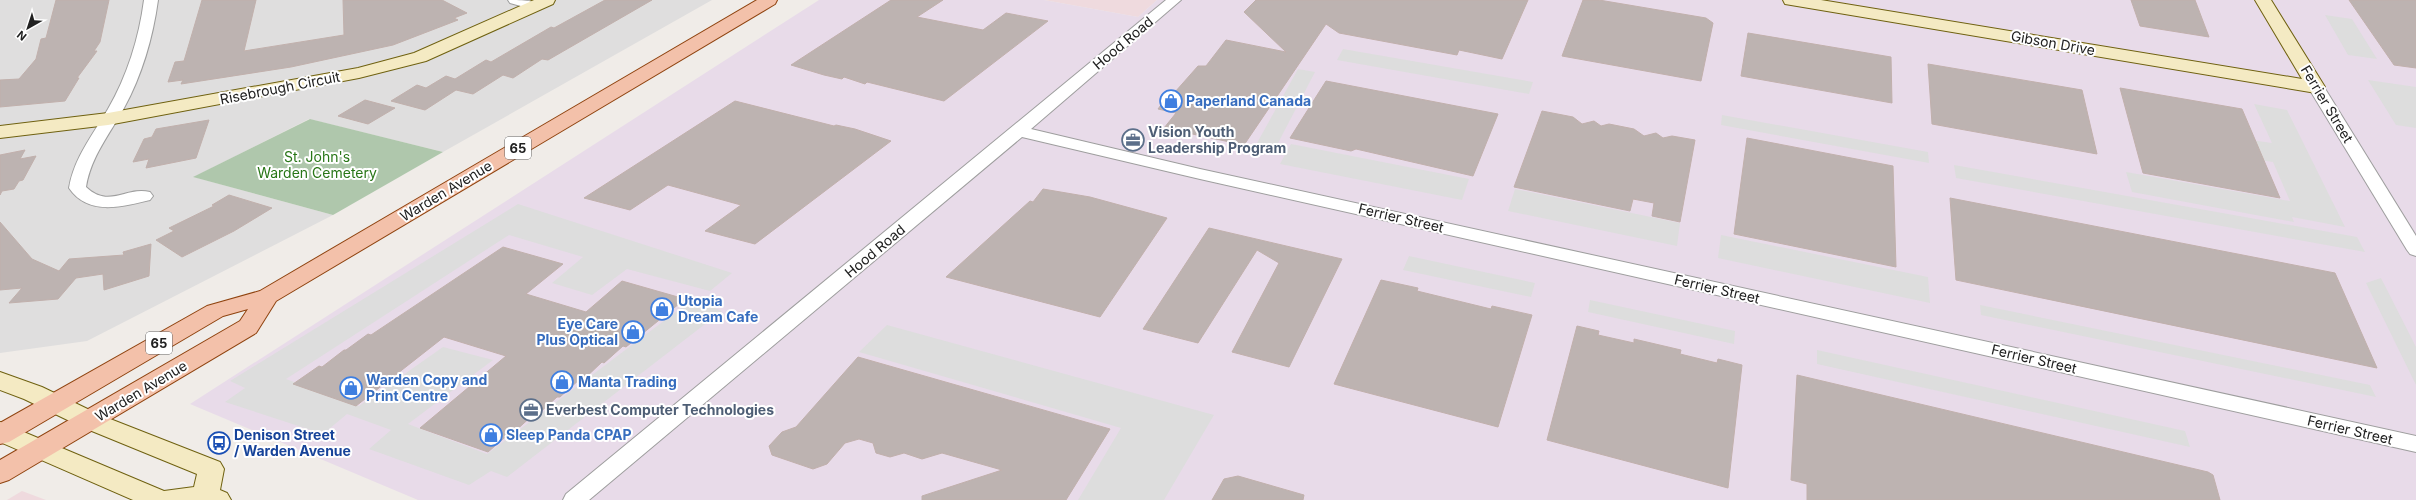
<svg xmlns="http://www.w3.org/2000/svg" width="2416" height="500" font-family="Inter,sans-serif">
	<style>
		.residential { fill: #dfdede }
		.commercial { fill: #efdade }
		.industrial { fill: #e8dbe9 }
		.cemetery { fill: #afc7ac }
		.parking { fill: #ddd }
		.building { fill: #bdb3b1; stroke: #c1b0ac }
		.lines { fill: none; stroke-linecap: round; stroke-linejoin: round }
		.street-casing { stroke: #9e9e9e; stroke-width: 2 }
		.secondary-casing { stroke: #6f6110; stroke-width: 2 }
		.primary-casing { stroke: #8f430f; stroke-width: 2 }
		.street { fill: #fff; fill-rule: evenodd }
		.secondary { fill: #f4eac3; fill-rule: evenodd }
		.primary { fill: #f3c1aa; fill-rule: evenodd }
		.labels { text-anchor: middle; stroke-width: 4; stroke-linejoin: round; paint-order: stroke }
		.shield { fill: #fff; stroke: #646464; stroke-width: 1 }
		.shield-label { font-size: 13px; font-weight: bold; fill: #212121 }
		.street-label { font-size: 14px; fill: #212121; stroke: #fff }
		.shop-label { font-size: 14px; font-weight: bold; fill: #366cbe; stroke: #fff; text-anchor: start }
		.service-label { font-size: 14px; font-weight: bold; fill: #4e5e75; stroke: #fff; text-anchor: start }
		.park-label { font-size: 14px; fill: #287617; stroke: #fff }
		.transit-label { font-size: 14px; font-weight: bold; fill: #164399; stroke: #fff; text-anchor: start }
	</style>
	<rect width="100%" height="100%" fill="#f0ece8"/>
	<path class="residential" d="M 0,0 L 712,0 L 443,152 L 309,119 L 194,177 L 333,215 L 87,341 L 0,353 Z"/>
	<g class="commercial">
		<path d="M 1044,0 L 1157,0 L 1138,17 Z"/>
		<path d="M 22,491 L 46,500 L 7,500 Z"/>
	</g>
	<path class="industrial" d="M 819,0 L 1044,0 L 1138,17 L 1157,0 L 2416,0 L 2416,500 L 418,500 L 190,404 Z"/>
	<path class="cemetery" d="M 310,119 L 443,152 L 333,215 L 193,177 Z"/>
	<g class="parking">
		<path d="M 2325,15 L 2352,19 L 2377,59 L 2348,55 Z"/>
		<path d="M 1343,49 L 1533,82 L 1529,94 L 1337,60 Z"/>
		<path d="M 1298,69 L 1315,72 L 1276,147 L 1257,143 Z"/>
		<path d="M 2368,80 L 2416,87 L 2416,128 L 2396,125 Z"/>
		<path d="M 2254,104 L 2287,110 L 2345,227 L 2292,217 L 2294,222 L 2132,192 L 2126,172 L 2290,201 L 2273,162 L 2253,159 L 2244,139 L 2272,143 Z"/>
		<path d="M 1722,115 L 1928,152 L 1929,163 L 1721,125 Z"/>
		<path d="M 1291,144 L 1469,179 L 1462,200 L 1280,164 Z"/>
		<path d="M 1954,165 L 2357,237 L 2365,252 L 1956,178 Z"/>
		<path d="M 1515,189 L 1680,223 L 1677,246 L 1508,211 Z"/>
		<path d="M 518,204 L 732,273 L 710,291 L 627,269 L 592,295 L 552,283 L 583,257 L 509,235 L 286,379 L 359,406 L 443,347 L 493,360 L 408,424 L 487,454 L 693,299 L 722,311 L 507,477 L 491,471 L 469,485 L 369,449 L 391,430 L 347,414 L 323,434 L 225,402 L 245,388 L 230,381 Z"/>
		<path d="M 1721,235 L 1928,277 L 1930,303 L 1718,258 Z"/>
		<path d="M 1409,256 L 1535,283 L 1531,297 L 1403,270 Z"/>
		<path d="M 2381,278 L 2416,347 L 2416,385 L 2366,283 Z"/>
		<path d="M 1590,300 L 1735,331 L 1734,344 L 1588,312 Z"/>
		<path d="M 1980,305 L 2370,385 L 2376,397 L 1981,315 Z"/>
		<path d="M 887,325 L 1214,415 L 1164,500 L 1078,500 L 1121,428 L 859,352 Z"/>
		<path d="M 1817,350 L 2185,431 L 2190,447 L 1817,364 Z"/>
	</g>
	<g class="building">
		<path d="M 56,0 L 109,0 L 100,42 L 94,51 L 97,51 L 77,78 L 79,78 L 65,101 L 0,107 L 0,80 L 19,79 L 36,59 L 41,39 L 46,38 Z"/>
		<path d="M 202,0 L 256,0 L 244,51 L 344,35 L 343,0 L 442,0 L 467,13 L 454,18 L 458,20 L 393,45 L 291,67 L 181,84 L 183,80 L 168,82 L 175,62 L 184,61 Z"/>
		<path d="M 605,0 L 652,0 L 548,60 L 542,59 L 513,78 L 503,75 L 473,94 L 456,90 L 425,110 L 391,101 L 417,85 L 426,88 L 446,76 L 455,79 L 486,60 L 491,62 L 551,27 L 554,28 Z"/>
		<path d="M 891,0 L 943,0 L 917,17 L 983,30 L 1006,13 L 1048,21 L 944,101 L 867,82 L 865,84 L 844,77 L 842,79 L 824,75 L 791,65 Z"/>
		<path d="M 1256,0 L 1528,0 L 1502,59 L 1459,50 L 1457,55 L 1339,33 L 1326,24 L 1244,145 L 1164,128 L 1176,113 L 1158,109 L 1169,94 L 1175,92 L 1198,66 L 1206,66 L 1226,40 L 1286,52 L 1244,12 Z"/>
		<path d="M 1583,0 L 1599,0 L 1706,18 L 1713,23 L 1701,81 L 1562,56 Z"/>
		<path d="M 2131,0 L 2195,0 L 2209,37 L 2140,26 Z"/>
		<path d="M 2349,0 L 2416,0 L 2416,68 L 2394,65 Z"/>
		<path d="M 1748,33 L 1891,57 L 1892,103 L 1741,76 Z"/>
		<path d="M 1928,64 L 2082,90 L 2097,154 L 1932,124 Z"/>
		<path d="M 1326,81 L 1498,114 L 1473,176 L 1356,149 L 1351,151 L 1290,138 Z"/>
		<path d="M 2120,88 L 2242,109 L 2280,198 L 2143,173 Z"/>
		<path d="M 365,100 L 395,108 L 368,124 L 338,116 Z"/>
		<path d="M 735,101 L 834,126 L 836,125 L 855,129 L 891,141 L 755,244 L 705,231 L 741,205 L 668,185 L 630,210 L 584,198 Z"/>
		<path d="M 1542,111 L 1573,117 L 1582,124 L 1594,121 L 1601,126 L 1609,124 L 1634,129 L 1644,136 L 1656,133 L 1663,138 L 1672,136 L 1695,140 L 1680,222 L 1652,216 L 1654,203 L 1633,199 L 1630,211 L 1514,187 Z"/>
		<path d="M 209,120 L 196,158 L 146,168 L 149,159 L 133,162 L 144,139 L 152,137 L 156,129 Z"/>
		<path d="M 1747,138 L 1893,166 L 1896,267 L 1734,234 Z"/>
		<path d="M 25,150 L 20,159 L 36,156 L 23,180 L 19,181 L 14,189 L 2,191 L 0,195 L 0,155 Z"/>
		<path d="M 1043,189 L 1090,197 L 1167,218 L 1100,317 L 946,277 L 1030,201 L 1033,202 Z"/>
		<path d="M 229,195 L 272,208 L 234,231 L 182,257 L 156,240 L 174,231 L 169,228 L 214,206 L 212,205 Z"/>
		<path d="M 1950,198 L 2335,273 L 2377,368 L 1956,280 Z"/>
		<path d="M 0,222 L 32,259 L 59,271 L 69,259 L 124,255 L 123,252 L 151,244 L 149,276 L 104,290 L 103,274 L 76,278 L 58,299 L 9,303 L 22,288 L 0,290 Z"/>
		<path d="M 1209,228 L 1342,259 L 1289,367 L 1232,352 L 1279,263 L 1257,250 L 1198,343 L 1143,329 Z"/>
		<path d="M 503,247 L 563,264 L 526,294 L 586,312 L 622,281 L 685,299 L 626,347 L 623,346 L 604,363 L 602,362 L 583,380 L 580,379 L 560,397 L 557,397 L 537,415 L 534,414 L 513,433 L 510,433 L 488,452 L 420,428 L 506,356 L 444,337 L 356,406 L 293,384 L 319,366 L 322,367 L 344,350 L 346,350 L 368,334 L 371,335 Z"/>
		<path d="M 1381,280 L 1418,288 L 1417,291 L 1491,309 L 1492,306 L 1532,315 L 1498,427 L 1334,384 Z"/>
		<path d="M 1577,326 L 1599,331 L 1598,335 L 1634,343 L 1634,339 L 1681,350 L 1680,354 L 1717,363 L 1718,359 L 1742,365 L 1728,488 L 1547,440 Z"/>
		<path d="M 858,357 L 1110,429 L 1066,500 L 922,500 L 922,496 L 1002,470 L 942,453 L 922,459 L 904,453 L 890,457 L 876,453 L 873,443 L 859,439 L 845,443 L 827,464 L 813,469 L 772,455 L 769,446 L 782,432 L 796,427 Z"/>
		<path d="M 1797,375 L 2208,472 L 2213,475 L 2220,500 L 1807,500 L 1807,484 L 1791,480 Z"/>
		<path d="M 1238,476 L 1304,495 L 1303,500 L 1212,500 L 1224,479 Z"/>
	</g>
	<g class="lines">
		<g class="street-casing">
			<g id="street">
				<path d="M 144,0 L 158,0 C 153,37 142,75 124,108 C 110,134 91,156 86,187 C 109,209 126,186 150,192 L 153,196 L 150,200 C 122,207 88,216 69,188 C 74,158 92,136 108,109 C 127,76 139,38 144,0 Z"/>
				<path d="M 508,0 C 518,0 536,0 542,6 L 535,10 L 510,3 Z"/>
				<path d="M 1166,0 L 1181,0 L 1031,129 L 1200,169 L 2416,436 L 2416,452 L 1200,179 L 1022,137 L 589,500 L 563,500 L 566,494 Z"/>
				<path d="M 2316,82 L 2324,87 L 2416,236 L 2416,256 L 2410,254 L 2407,250 L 2308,87 Z"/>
			</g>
		</g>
		<g class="secondary-casing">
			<g id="secondary">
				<path d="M 534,0 L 555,0 L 553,4 L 426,61 L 359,78 L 108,125 L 0,138 L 0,126 L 108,113 L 358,68 L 414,53 Z"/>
				<path d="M 1783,0 L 1821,0 L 2302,79 L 2255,0 L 2271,0 L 2325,87 L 2323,91 L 2316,93 L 1791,5 L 1785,4 Z"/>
				<path d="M 0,372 L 42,387 L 100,415 L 220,462 L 224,469 L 220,490 L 227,493 L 231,500 L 133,500 L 0,442 L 0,422 L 164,491 L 194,487 L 197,474 L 82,427 L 24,399 L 0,390 Z"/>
			</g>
		</g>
		<g class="primary-casing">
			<path id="primary" d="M 757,0 L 777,0 L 775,4 L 276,301 L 256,333 L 9,480 L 0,483 L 0,460 L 240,321 L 248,309 L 223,316 L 9,442 L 0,444 L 0,423 L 207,306 L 260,291 Z"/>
		</g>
		<use href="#street" class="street"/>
		<use href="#secondary" class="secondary"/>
		<use href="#primary" class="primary"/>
	</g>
	<defs>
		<g id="shop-ring" transform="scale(1.15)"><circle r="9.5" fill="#fff" stroke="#3f7fe0" stroke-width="1.5"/><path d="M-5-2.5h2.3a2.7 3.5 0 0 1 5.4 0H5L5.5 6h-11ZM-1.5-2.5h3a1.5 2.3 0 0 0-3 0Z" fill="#3f7fe0"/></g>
		<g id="office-ring" transform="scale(1.15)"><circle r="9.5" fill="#fff" stroke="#5c6f8a" stroke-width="1.5"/><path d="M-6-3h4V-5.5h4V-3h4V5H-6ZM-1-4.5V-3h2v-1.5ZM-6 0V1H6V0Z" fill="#5c6f8a"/></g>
		<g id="bus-ring" transform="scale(1.15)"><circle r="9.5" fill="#fff" stroke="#1a4fb4" stroke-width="1.5"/><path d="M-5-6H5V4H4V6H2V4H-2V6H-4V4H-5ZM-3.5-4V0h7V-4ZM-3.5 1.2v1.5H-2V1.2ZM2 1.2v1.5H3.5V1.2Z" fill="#1a4fb4"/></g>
	</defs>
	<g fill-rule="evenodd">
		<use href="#shop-ring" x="1171" y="101"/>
		<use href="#office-ring" x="1133" y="140"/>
		<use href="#shop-ring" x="662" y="309"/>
		<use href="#shop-ring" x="633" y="332"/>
		<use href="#shop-ring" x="562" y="382"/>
		<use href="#shop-ring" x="351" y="388"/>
		<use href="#office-ring" x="531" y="410"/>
		<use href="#shop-ring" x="491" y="435"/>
		<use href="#bus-ring" x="219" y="443"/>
	</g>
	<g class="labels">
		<g class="shield">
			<rect x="505" y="137" width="26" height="22" rx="3"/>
			<rect x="146" y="332" width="26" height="22" rx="3"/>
		</g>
		<g class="shield-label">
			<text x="518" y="153">65</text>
			<text x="159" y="348">65</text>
		</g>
		<g class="street-label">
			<text transform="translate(1123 43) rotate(-40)" y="5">Hood Road</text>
			<text transform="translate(2053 43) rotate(10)" y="5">Gibson Drive</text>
			<text transform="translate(280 88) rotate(-11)" y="5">Risebrough Circuit</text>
			<text transform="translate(2327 104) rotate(59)" y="5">Ferrier Street</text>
			<text transform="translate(446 191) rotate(-31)" y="5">Warden Avenue</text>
			<text transform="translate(1401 218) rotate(13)" y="5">Ferrier Street</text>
			<text transform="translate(875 251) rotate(-40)" y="5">Hood Road</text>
			<text transform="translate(1717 289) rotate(13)" y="5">Ferrier Street</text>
			<text transform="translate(2034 359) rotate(13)" y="5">Ferrier Street</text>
			<text transform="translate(141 391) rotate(-31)" y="5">Warden Avenue</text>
			<text transform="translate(2350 430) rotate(13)" y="5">Ferrier Street</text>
		</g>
		<g class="shop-label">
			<text x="1186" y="106">Paperland Canada</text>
			<text x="678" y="306">Utopia<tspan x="678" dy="16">Dream Cafe</tspan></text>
			<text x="618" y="329" text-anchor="end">Eye Care<tspan x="618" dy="16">Plus Optical</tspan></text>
			<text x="366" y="385">Warden Copy and<tspan x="366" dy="16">Print Centre</tspan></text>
			<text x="578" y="387">Manta Trading</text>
			<text x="506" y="440">Sleep Panda CPAP</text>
		</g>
		<g class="service-label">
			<text x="1148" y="137">Vision Youth<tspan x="1148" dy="16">Leadership Program</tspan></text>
			<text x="546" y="415">Everbest Computer Technologies</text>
		</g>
		<g class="park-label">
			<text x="317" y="162">St. John's<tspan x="317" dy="16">Warden Cemetery</tspan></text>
		</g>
		<g class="transit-label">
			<text x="234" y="440">Denison Street<tspan x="234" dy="16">/ Warden Avenue</tspan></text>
		</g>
	</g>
	<g transform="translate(28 28) rotate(219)" stroke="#ffffff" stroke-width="3" paint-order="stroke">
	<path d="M0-3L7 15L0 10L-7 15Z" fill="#212121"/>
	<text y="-6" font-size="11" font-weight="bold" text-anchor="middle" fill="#212121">N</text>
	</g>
</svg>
